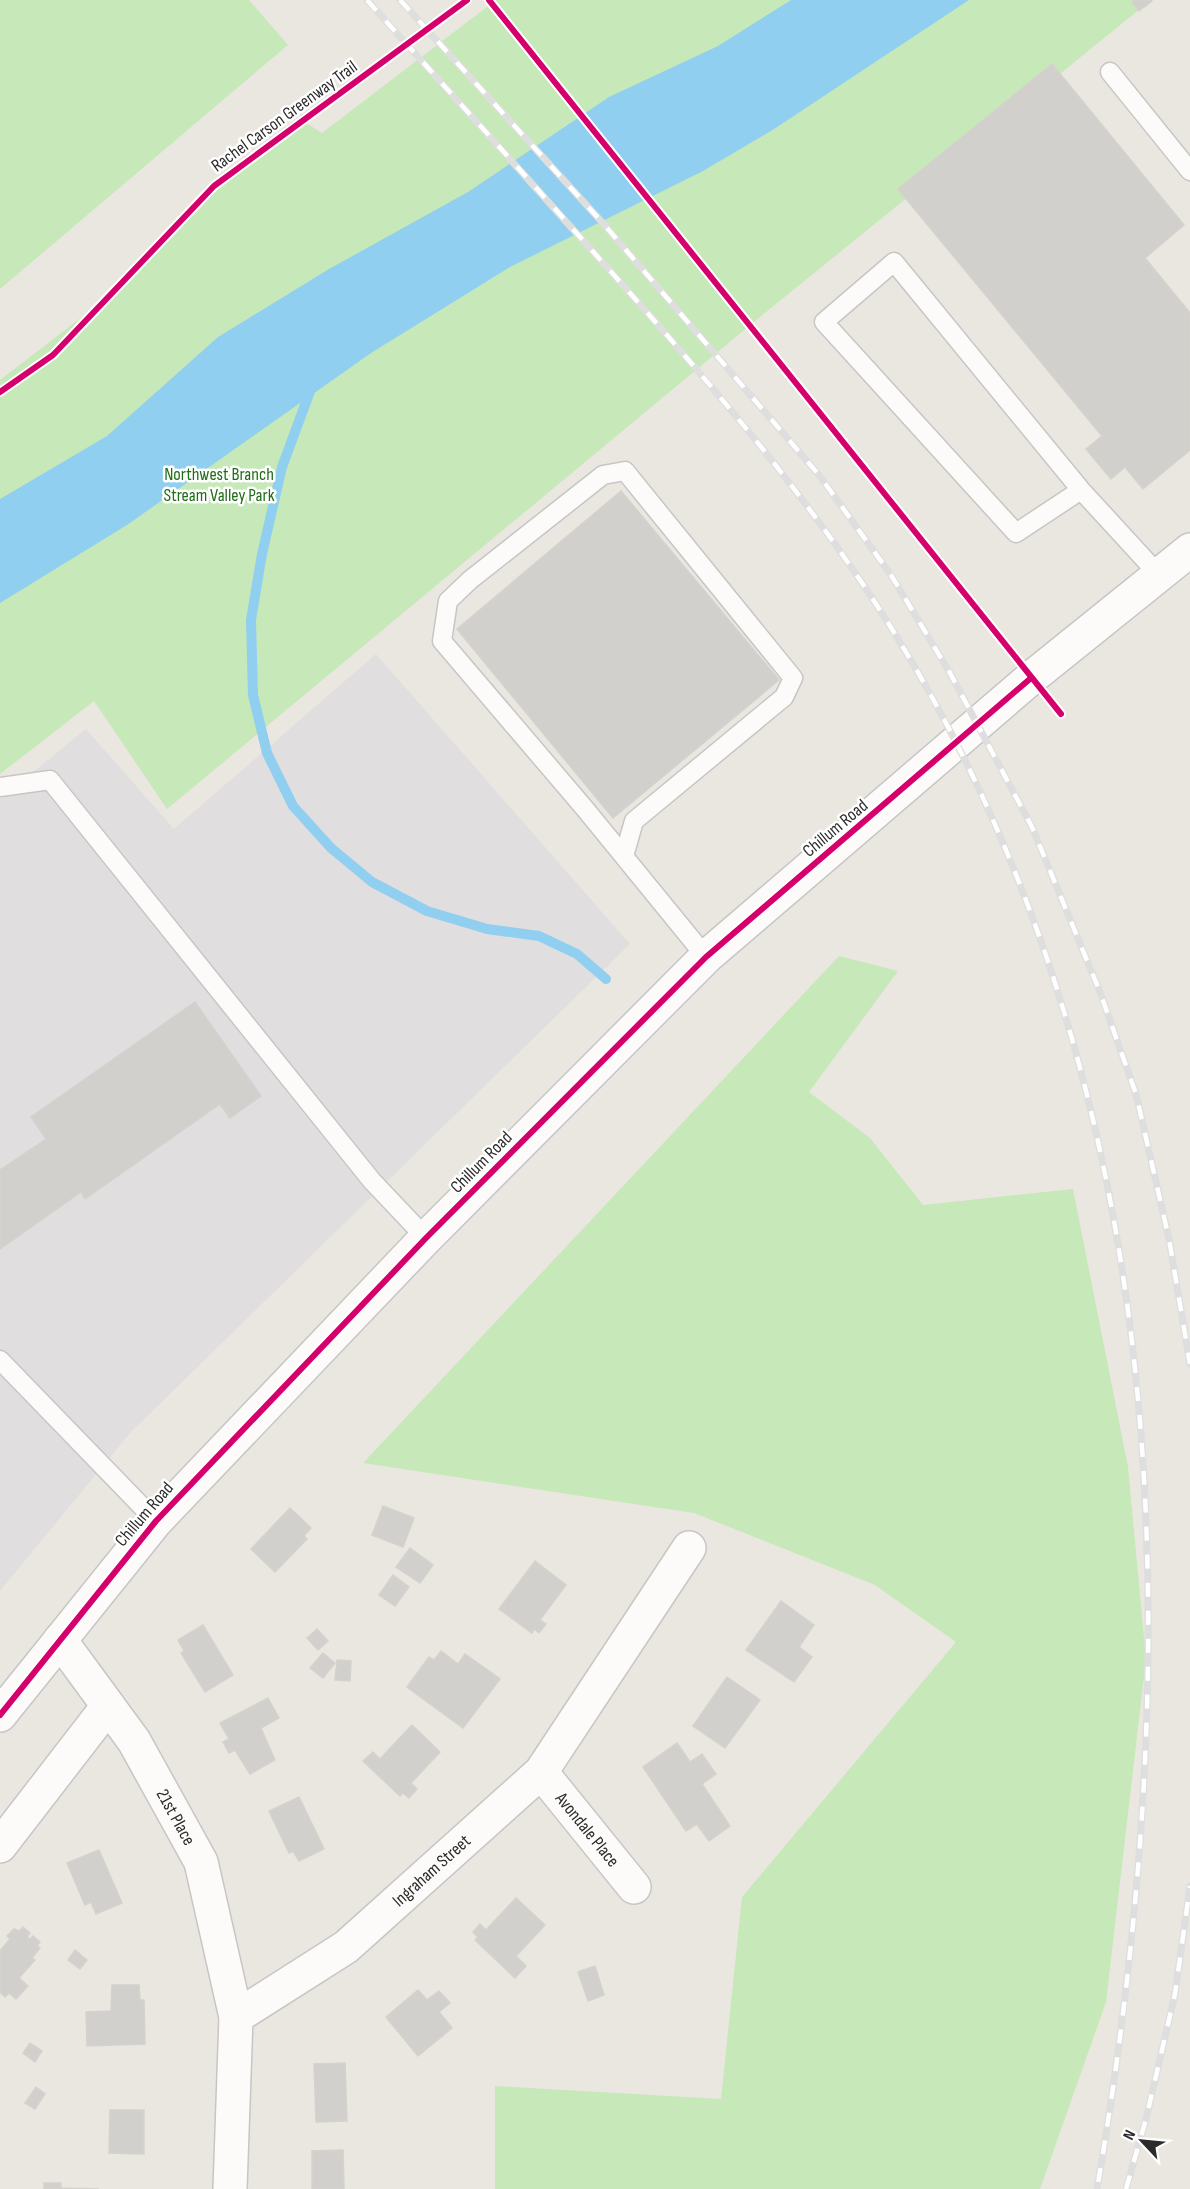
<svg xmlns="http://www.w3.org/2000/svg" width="1190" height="2189" font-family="'Sofia Sans Condensed',sans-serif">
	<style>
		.industrial { fill: #e1dee0 }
		.green { fill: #c7e8b8 }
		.water { fill: #90cff0 }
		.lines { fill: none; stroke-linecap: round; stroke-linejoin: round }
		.stream { stroke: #90cff0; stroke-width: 10 }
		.building { fill: #d2d0cc; stroke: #d5d2cd; stroke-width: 1.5 }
		.service-casing { stroke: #c7c6c6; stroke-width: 21 }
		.minor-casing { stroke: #c7c6c6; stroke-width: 36 }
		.secondary-casing { stroke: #c7c6c6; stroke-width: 36 }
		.service { stroke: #fcfbfa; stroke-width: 18 }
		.minor { stroke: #fcfbfa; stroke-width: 33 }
		.secondary { stroke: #fcfbfa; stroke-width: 33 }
		.rail-casing { stroke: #dededf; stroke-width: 7 }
		.rail { stroke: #fff; stroke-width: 4.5; stroke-dasharray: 14; stroke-linecap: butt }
		.cycleway-casing { stroke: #fff; stroke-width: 10 }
		.cycleway { stroke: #d6006c; stroke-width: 6 }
		.labels { text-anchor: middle; stroke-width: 5; stroke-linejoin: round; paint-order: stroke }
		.street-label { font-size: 18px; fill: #2b2b2b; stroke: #fff }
		.park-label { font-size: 18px; fill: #206e16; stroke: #fff }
	</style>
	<rect width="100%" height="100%" fill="#eae7e1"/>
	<path class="industrial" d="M 376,654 L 630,944 L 130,1433 L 0,1591 L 0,799 L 86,729 L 174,829 Z"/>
	<g class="green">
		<path d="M 0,0 L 249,0 L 288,45 L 0,289 Z"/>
		<path d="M 496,0 L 1151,0 L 755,321 L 167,809 L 94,701 L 0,774 L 0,380 L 108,297 L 214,186 L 303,121 L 322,133 Z"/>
		<path d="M 839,956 L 898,971 L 809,1092 L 870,1138 L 923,1205 L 1073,1189 L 1128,1467 L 1146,1659 L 1106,2002 L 1040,2189 L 495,2189 L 495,2086 L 721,2099 L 742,1897 L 956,1642 L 875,1585 L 694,1513 L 363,1463 Z"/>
	</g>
	<path class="water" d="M 791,0 L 969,0 L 771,131 L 703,171 L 510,267 L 371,353 L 127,525 L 0,603 L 0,499 L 107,436 L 218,337 L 329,269 L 468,192 L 609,97 L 718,46 Z"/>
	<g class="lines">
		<path class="stream" d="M 312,386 L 282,467 L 262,554 L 251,620 L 253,695 L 267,753 L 293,806 L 331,848 L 372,882 L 427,911 L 487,929 L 539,936 L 577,954 L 606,979"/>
	</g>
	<g class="building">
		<path d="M 1135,0 L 1151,0 L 1152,1 L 1139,11 L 1132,2 Z"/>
		<path d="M 1052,64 L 1184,225 L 1145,258 L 1190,313 L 1190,450 L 1143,489 L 1125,467 L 1111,479 L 1086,449 L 1102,436 L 898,189 Z"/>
		<path d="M 621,491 L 779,680 L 613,818 L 457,629 Z"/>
		<path d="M 195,1002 L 261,1096 L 230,1118 L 220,1104 L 85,1199 L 81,1192 L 0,1249 L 0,1170 L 46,1139 L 31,1117 Z"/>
		<path d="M 383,1506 L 414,1518 L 403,1547 L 372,1535 Z"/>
		<path d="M 290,1508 L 311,1528 L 304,1536 L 307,1539 L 275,1572 L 251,1549 Z"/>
		<path d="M 410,1548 L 433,1565 L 420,1583 L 396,1567 Z"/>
		<path d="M 535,1561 L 566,1585 L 540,1620 L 546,1624 L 539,1633 L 534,1629 L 532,1633 L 499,1609 Z"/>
		<path d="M 393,1575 L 409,1587 L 395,1606 L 379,1595 Z"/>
		<path d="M 781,1601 L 814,1625 L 799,1647 L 812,1657 L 794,1682 L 746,1650 Z"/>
		<path d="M 203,1625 L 233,1675 L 205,1692 L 181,1653 L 184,1651 L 178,1640 Z"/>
		<path d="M 317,1629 L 328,1641 L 318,1650 L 307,1638 Z"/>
		<path d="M 441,1651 L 458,1664 L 465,1654 L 500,1679 L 463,1728 L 407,1687 L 429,1657 L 434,1660 Z"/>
		<path d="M 323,1653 L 335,1663 L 323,1678 L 310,1668 Z"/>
		<path d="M 337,1660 L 351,1661 L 350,1681 L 335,1680 Z"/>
		<path d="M 727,1677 L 760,1700 L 725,1748 L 693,1726 Z"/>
		<path d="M 268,1698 L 279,1718 L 261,1728 L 275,1760 L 250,1774 L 235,1750 L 229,1753 L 223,1742 L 229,1739 L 220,1723 Z"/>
		<path d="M 412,1725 L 440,1752 L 411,1783 L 417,1789 L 409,1798 L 403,1793 L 400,1796 L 363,1761 L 373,1752 L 380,1759 Z"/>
		<path d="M 677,1743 L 690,1762 L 702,1754 L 716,1774 L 702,1784 L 730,1826 L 709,1841 L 697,1824 L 686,1831 L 643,1767 Z"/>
		<path d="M 299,1797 L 324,1849 L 299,1861 L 293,1851 L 289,1853 L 269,1811 Z"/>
		<path d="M 99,1850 L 122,1903 L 96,1914 L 91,1902 L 85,1905 L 67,1863 Z"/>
		<path d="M 516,1898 L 545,1925 L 516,1956 L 526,1966 L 515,1978 L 475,1940 L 478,1937 L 473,1932 L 480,1924 L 486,1930 Z"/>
		<path d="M 23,1927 L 30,1933 L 27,1937 L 30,1939 L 33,1936 L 40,1942 L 37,1946 L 40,1948 L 32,1958 L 35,1960 L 19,1978 L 28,1986 L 16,1999 L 9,1993 L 5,1997 L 0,1992 L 0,1951 L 10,1939 L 7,1936 L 14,1929 L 19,1931 Z"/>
		<path d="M 75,1950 L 87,1960 L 80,1969 L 68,1960 Z"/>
		<path d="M 595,1966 L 604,1995 L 588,2001 L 578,1972 Z"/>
		<path d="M 112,1985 L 139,1985 L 140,2000 L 144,2000 L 145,2044 L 87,2046 L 86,2012 L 111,2011 Z"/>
		<path d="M 418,1990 L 427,2000 L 439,1991 L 450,2003 L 439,2012 L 452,2028 L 418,2056 L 386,2017 Z"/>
		<path d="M 30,2043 L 42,2051 L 35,2062 L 23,2053 Z"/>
		<path d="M 345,2063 L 347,2121 L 316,2122 L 314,2064 Z"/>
		<path d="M 36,2087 L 45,2094 L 35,2109 L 25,2103 Z"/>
		<path d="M 110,2110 L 144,2110 L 144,2154 L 109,2153 Z"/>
		<path d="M 343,2150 L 344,2189 L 312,2189 L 312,2151 Z"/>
		<path d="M 44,2183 L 61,2183 L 61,2188 L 99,2189 L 44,2189 Z"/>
	</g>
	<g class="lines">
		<g class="service-casing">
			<g id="service">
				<path d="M 1110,72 L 1190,171"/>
				<path d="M 1081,490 L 1016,533 L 824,322 L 894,262 L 1081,490 L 1159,575"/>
				<path d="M 0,787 L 50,780 L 372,1181 L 426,1238"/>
				<path d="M 624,856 L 634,821 L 784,697 L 793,678 L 625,471 L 603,475 L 470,580 L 448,601 L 442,641 L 586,810 L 706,957"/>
				<path d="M 0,1360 L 156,1521"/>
			</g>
		</g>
		<g class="minor-casing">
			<g id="minor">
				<path id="s1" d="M 60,1640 L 134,1741 L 201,1862 L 236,2017"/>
				<path id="s2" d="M 541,1772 L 634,1887"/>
				<path d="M 0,1846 L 108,1706"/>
				<path id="s3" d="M 230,2189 L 236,2017 L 346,1947 L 541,1772 L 689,1548"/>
			</g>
		</g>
		<g class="secondary-casing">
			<path id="secondary" d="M 0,1715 L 156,1521 L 426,1238 L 706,957 L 1031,678 L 1190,550"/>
		</g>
		<use href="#service" class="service"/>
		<use href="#minor" class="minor"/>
		<use href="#secondary" class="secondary"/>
		<g class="rail-casing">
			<g id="rail">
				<path d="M 367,0 C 446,88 526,176 605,265 C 695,366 784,468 860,580 C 1181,1053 1190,1644 1097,2189"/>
				<path d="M 400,0 L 601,221 L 819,475 L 891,575 L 950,673 L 1032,827 L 1100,992 L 1136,1094 L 1169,1239 L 1190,1364"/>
				<path d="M 1126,2189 L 1146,2119 L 1175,1994 L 1190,1886"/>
			</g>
		</g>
		<use href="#rail" class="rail"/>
		<g class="cycleway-casing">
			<g id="cycleway">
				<path d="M 489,0 L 1061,714"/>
				<path d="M 0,392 L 53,355 L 214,186 L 467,0"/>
				<path d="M 0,1715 L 156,1521 L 426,1238 L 706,957 L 1031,678"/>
			</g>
		</g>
		<use href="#cycleway" class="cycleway"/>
	</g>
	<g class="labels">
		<g class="street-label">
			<text transform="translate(284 116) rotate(-36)" y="6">Rachel Carson Greenway Trail</text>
			<text transform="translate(835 828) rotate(-40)" y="6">Chillum Road</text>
			<text transform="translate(481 1162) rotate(-45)" y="6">Chillum Road</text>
			<text transform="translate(144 1514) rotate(-49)" y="6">Chillum Road</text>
			<text dy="6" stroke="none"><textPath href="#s1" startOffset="212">21st Place</textPath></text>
			<text dy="6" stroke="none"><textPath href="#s2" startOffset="74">Avondale Place</textPath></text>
			<text dy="6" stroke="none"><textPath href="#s3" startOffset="417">Ingraham Street</textPath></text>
		</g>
		<g class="park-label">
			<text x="219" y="480">Northwest Branch<tspan x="219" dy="21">Stream Valley Park</tspan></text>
		</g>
	</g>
	<g transform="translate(1142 2141) rotate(296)" stroke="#ffffff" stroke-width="4.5" paint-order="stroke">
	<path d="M0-4.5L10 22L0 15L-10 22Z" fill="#2b2b2b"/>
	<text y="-9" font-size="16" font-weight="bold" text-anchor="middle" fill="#2b2b2b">N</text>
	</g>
</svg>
